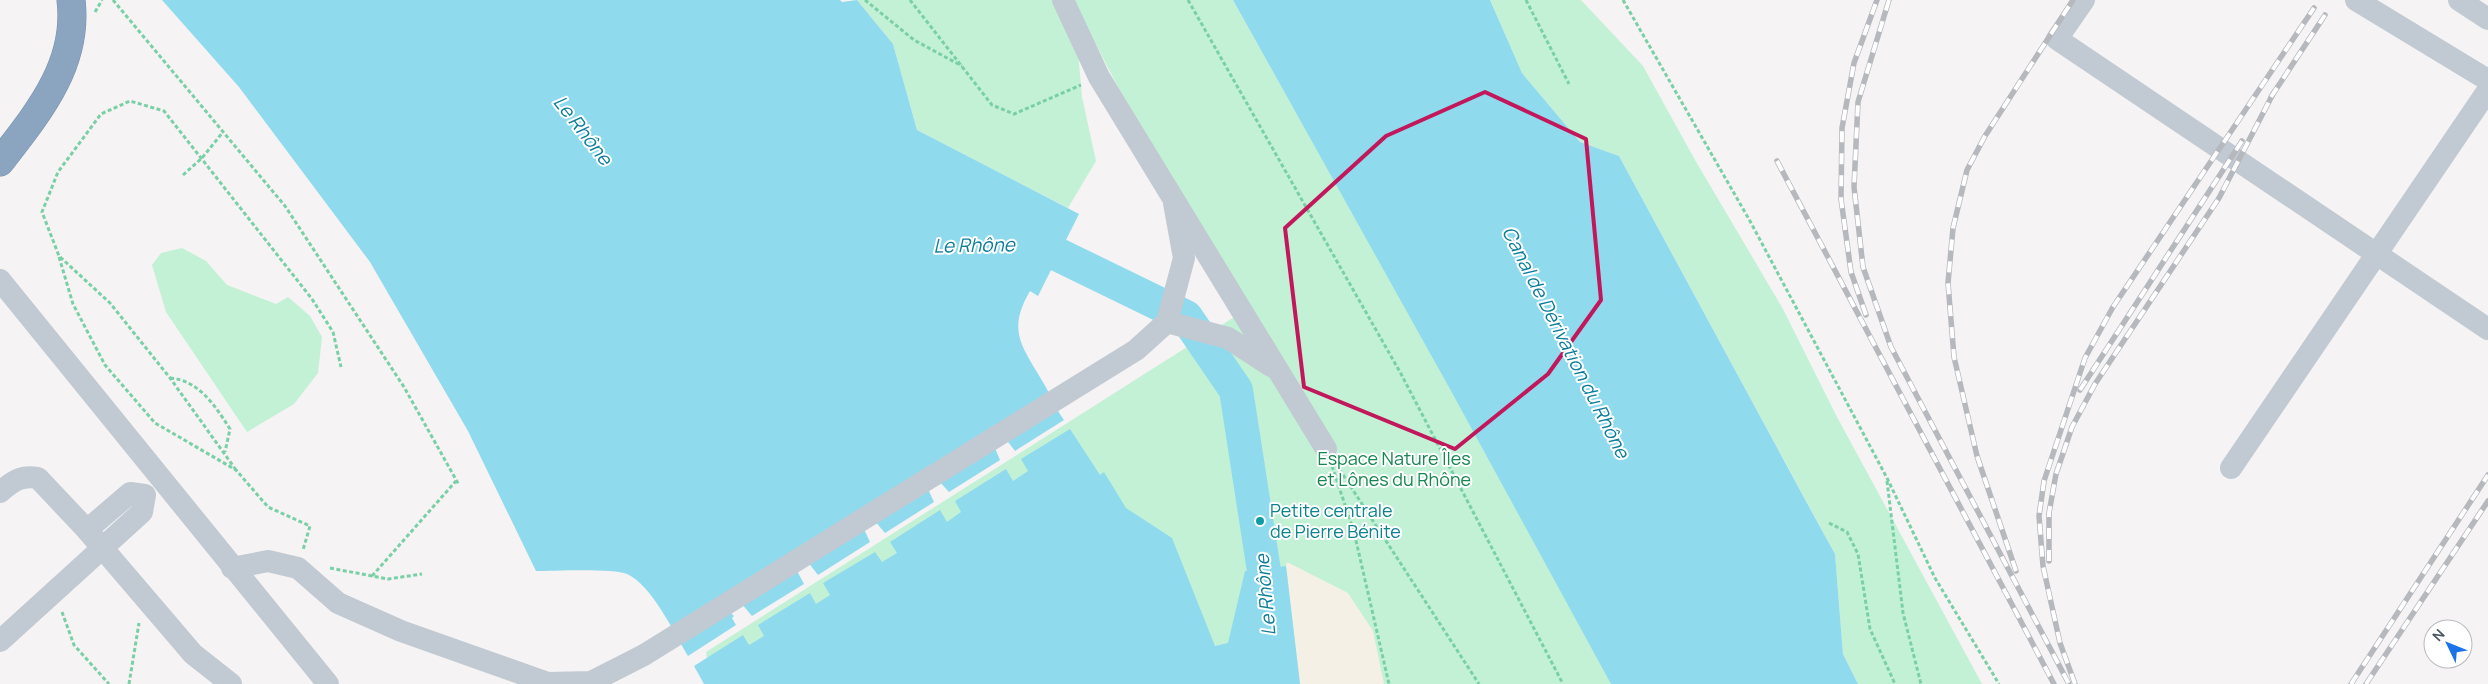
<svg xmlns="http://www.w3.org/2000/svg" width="2488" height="684" font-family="Manrope,sans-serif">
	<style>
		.green { fill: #c3f1d5 }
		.sand { fill: #f5f0e5 }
		.water { fill: #90daee }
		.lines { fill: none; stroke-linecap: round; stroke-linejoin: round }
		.river { stroke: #90daee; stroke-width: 34 }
		.highway-casing { stroke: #7690ad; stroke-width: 29 }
		.path { stroke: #7ad0a6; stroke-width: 3; stroke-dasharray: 4 2.5; stroke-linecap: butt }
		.minor { stroke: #c1cad2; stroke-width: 22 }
		.highway { stroke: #8ba5c1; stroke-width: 28 }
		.rail-casing { stroke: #b5b8bd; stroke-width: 5.5 }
		.rail { stroke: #fff; stroke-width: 4; stroke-dasharray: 11; stroke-linecap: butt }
		.marked { fill: none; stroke: #c2185b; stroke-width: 4; stroke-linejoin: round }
		.culture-dot { fill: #0f9aa8; stroke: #fff; stroke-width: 2 }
		.labels { text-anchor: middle; stroke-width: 4; stroke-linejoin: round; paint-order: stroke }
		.park-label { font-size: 18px; fill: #17864f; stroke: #fff }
		.culture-label { font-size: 18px; fill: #0d838f; stroke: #fff; text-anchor: start }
		.water-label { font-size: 19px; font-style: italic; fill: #0c7c9b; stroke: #fff }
	</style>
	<rect width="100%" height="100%" fill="#f5f3f3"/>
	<g class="green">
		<path d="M 857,0 L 1052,0 L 1078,52 L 1082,97 L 1096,161 L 1068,208 L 917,130 L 893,44 Z"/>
		<path d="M 1073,0 L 1233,0 L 1364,234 L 1756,684 L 711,684 L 706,652 L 1250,307 L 1119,89 Z"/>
		<path d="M 1490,0 L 1581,0 L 1643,66 L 1695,160 L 1783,309 L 1837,417 L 1982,684 L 1858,684 L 1843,654 L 1835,554 L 1619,156 L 1580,142 L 1522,73 Z"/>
		<path d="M 182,248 L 206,261 L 227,285 L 276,304 L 288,297 L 310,316 L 322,337 L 318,373 L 294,404 L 247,432 L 166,312 L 152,265 L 161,253 Z"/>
	</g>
	<path class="sand" d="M 1287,562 L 1348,593 L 1373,631 L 1384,684 L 1300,684 L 1286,566 Z"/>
	<g class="water">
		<path d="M 162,0 L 840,0 L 842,2 L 857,0 L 893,44 L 917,130 L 1079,214 L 1038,296 L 1030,291 C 1006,332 1023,347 1044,384 C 1051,396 1057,411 1064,420 L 1015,451 L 1005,438 L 994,446 L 1000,460 L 949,492 L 938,480 L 927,487 L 934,502 L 885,533 L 874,520 L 863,527 L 870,542 L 818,575 L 808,562 L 796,569 L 804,584 L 752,616 L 741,603 L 729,611 L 734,616 L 732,618 L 736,625 L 688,656 C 674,633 652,585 627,574 C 614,568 553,571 536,571 L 468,431 L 370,262 L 239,87 Z"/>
		<path d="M 1233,0 L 1490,0 L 1522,73 L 1580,142 L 1619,156 L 1813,514 L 1835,554 L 1843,654 L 1858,684 L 1611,684 L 1450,389 Z"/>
		<path d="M 1070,429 L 1100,475 L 1104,472 L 1126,508 L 1172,538 L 1215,646 L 1228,643 L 1245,571 L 1286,566 L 1300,684 L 704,684 L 694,666 L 743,635 L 749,645 L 764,636 L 758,625 L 810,593 L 816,604 L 830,595 L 823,583 L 875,552 L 882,562 L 897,553 L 890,542 L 940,510 L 947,522 L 961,512 L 955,501 L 1006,469 L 1013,481 L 1028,471 L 1021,459 Z"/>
	</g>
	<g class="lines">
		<path class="river" d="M 1015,244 L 1036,244 L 1186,317 L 1236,390 L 1269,603 L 1269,684"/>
		<g class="highway-casing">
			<path id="highway" d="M 0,162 C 37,114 79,65 71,0"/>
		</g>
		<g class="path">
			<path d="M 113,0 L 285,206 L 404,387 L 459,485"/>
			<path d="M 865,0 L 914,40 L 962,66"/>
			<path d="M 910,0 L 992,105 L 1014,114 L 1081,85"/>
			<path d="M 1188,0 L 1400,372 L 1563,684"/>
			<path d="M 1526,0 L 1569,84"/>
			<path d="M 1623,0 L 1750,221 L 1887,478 L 1935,578 L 1999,684"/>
			<path d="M 95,12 L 102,0"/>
			<path d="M 183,175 L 202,158 L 223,132"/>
			<path d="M 59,257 L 73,304 L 105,365 L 155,423 L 236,470 L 268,507 L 310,526 L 303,550"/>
			<path d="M 170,378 C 199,380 216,407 230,429 L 225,452"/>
			<path d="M 1336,464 L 1479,684"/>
			<path d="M 1332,466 L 1354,532 L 1389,684"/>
			<path d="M 236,470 L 170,378 L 110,303 L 59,256 L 42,212 L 58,172 L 101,114 L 130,101 L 164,111 L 312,299 L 333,332 L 341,367"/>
			<path d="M 1887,481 L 1903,613 L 1921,684"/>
			<path d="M 1829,523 L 1847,532 L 1858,554 L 1870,629 L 1895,684"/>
			<path d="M 330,568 L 388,579 L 422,574"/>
			<path d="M 372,576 L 456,481"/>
			<path d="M 62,612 L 74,645 L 109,684"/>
			<path d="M 129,684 L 139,623"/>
		</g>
		<g class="minor">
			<path d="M 1063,0 L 1099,77 L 1326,449"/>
			<path d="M 2084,0 L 2057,39 L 2488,329"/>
			<path d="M 2356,0 L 2488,80"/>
			<path d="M 2459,0 L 2488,19"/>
			<path d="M 0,280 L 328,684"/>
			<path d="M 1167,322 L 1228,338 L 1271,366"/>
			<path d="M 2231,468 L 2488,90"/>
			<path d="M 0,492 C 13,481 21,475 38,478 L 87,530 L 193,654 L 231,684"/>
			<path d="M 232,568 L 268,561 L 298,568 L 338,603 L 401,631 L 548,683 L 591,682 L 644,655 L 1136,350 L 1167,322 L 1184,258 L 1174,203"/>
			<path d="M 0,641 L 142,512 L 145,495 L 130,493 L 87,530"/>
		</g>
		<use href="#highway" class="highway"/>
		<g class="rail-casing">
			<g id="rail">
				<path d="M 1889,0 L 1858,102 L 1854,187 L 1863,267 L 1891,347 L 2069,684"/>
				<path d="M 2271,97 L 2325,15"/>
				<path d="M 1777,161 L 2054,684"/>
				<path d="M 1866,315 L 1851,272 L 1841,199 L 1842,128 L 1854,63 L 1877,0"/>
				<path d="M 2080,390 L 2242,141"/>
				<path d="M 2049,561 L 2049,513 L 2056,474 L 2072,427 L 2095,384 L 2219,198 L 2274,92"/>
				<path d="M 2016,571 L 1977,456 L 1954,357 L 1948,283 L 1953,228 L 1967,170 L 1985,136 L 2073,0"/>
				<path d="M 2075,684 L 2060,643 L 2043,566 L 2039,516 L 2044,481 L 2085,358 L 2113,307 L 2314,8"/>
				<path d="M 2351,684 L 2488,475"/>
				<path d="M 2366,684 L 2488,501"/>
			</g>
		</g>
		<use href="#rail" class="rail"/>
	</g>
	<path class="marked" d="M 1485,92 L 1586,139 L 1601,300 L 1548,374 L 1455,449 L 1304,387 L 1285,228 L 1386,136 Z"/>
	<circle class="culture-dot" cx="1260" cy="521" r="5"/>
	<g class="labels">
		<g class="park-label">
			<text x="1394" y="465">Espace Nature Îles<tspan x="1394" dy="21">et Lônes du Rhône</tspan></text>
		</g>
		<g class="culture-label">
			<text x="1270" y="517">Petite centrale<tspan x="1270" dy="21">de Pierre Bénite</tspan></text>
		</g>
		<g class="water-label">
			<text transform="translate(583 130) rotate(52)" y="7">Le Rhône</text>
			<text transform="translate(974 245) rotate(-1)" y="7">Le Rhône</text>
			<text transform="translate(1566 342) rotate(63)" y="7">Canal de Dérivation du Rhône</text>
			<text transform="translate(1265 595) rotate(-95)" y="7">Le Rhône</text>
		</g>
	</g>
	<g transform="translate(2448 644) rotate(313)"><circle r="24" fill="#ffffff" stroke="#b7bbc0"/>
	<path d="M0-4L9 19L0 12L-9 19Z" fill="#1a73e8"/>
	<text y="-8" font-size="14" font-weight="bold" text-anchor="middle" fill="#4a5661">N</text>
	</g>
</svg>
